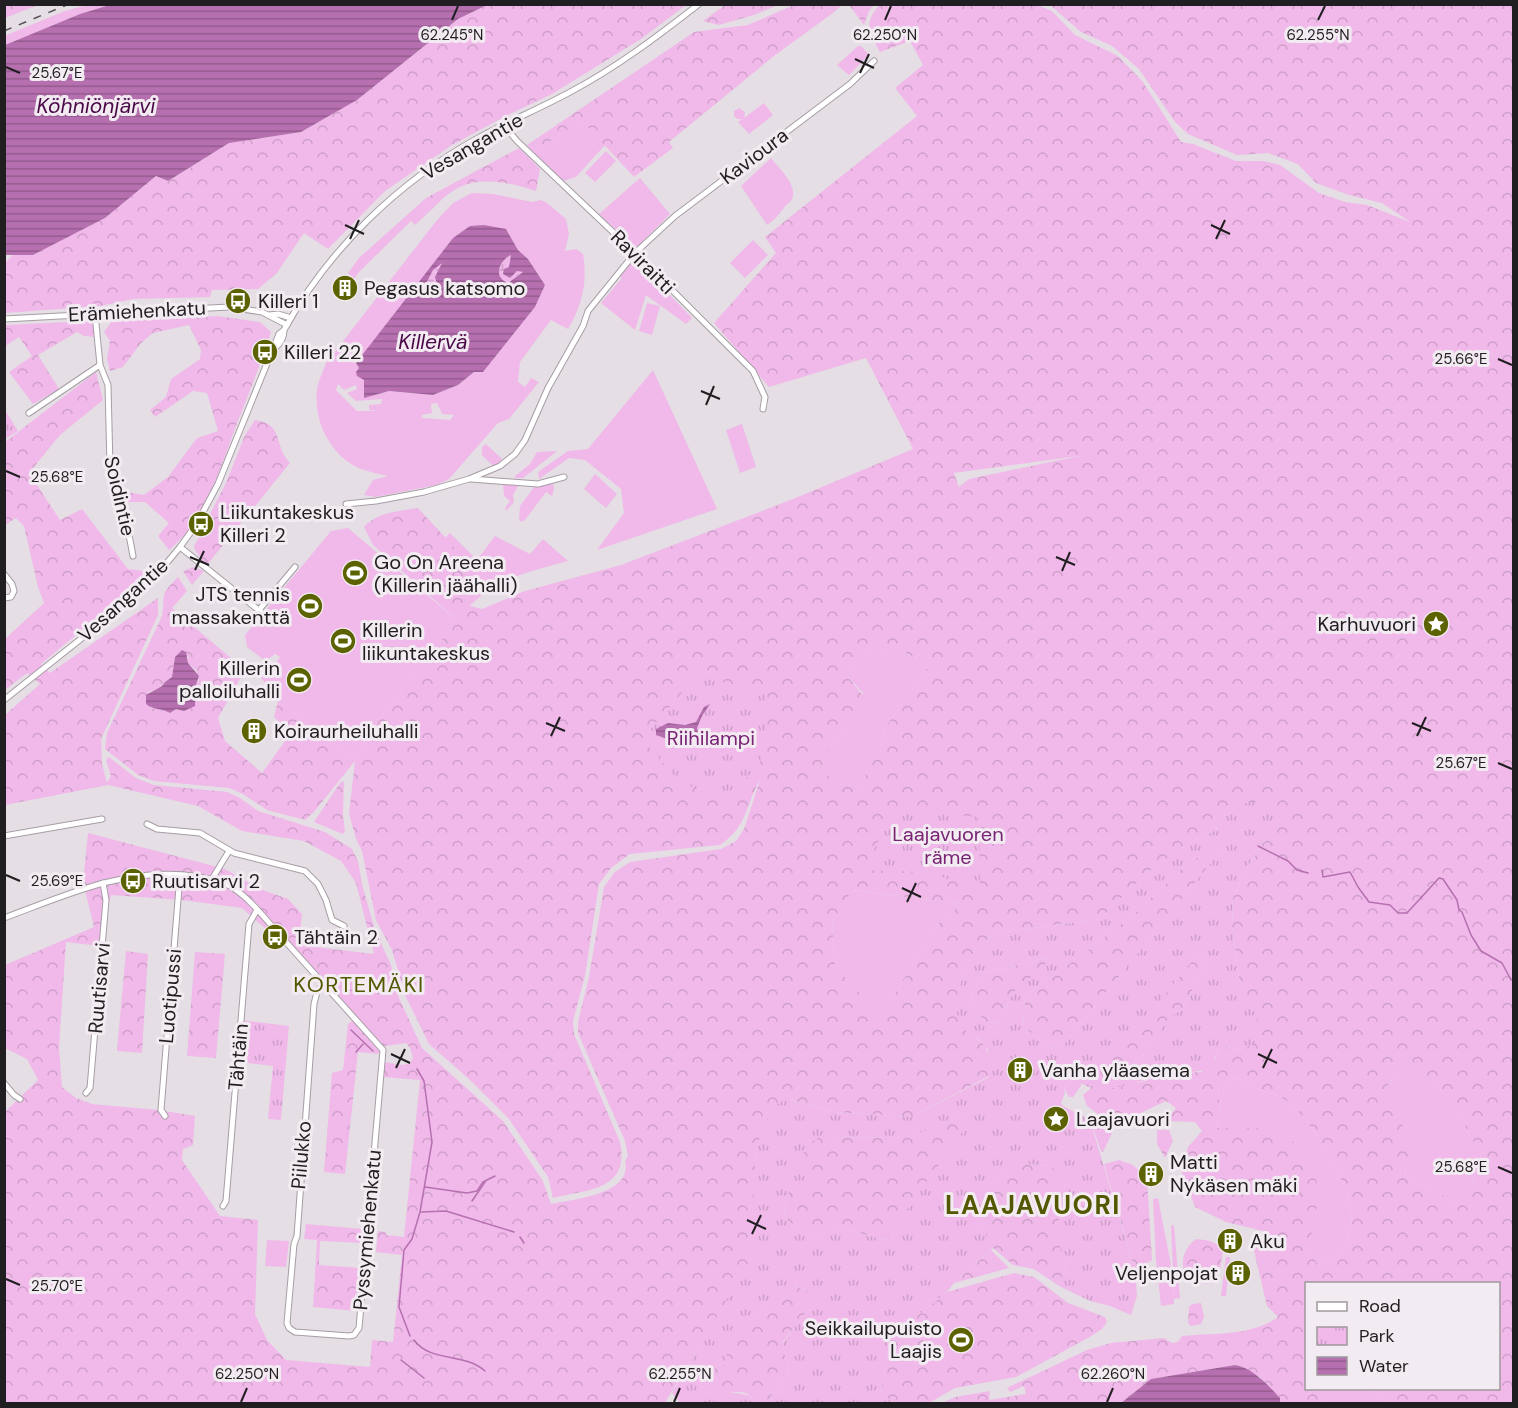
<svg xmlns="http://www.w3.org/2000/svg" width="1518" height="1408" font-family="'DM Sans',sans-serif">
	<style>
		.grass { fill: #f0b9ea; fill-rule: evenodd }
		.forest { fill: url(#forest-crowns); fill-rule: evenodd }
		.wetland { fill: url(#wetland-marsh) }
		.park { fill: url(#park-tufts); fill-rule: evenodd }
		.water { fill: url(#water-rules); fill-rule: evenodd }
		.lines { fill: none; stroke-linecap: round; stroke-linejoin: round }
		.stream { stroke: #b670b0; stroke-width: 1.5 }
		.minor-casing { stroke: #a59ea4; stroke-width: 7 }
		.minor { stroke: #fff; stroke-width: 5 }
		.rail { stroke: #535053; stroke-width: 1.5; stroke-dasharray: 8 8; stroke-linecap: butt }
		.ticks { fill: none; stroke: #201e20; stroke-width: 2 }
		.labels { text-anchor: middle; stroke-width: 6; stroke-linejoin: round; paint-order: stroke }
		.street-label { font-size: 20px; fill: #201e20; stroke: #f2ebf1 }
		.poi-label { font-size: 20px; fill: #201e20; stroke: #f2ebf1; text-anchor: start }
		.park-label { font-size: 20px; fill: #782374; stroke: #f2ebf1 }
		.water-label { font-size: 21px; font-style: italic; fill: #4a0747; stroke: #f2ebf1 }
		.quarter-label { font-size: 22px; letter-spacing: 1.5px; fill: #525700; stroke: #f2ebf1 }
		.district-label { font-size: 26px; font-weight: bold; letter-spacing: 1.5px; fill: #525700; stroke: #f2ebf1 }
		.ticks-label { font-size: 15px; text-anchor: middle; fill: #201e20; stroke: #f2ebf1; stroke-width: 6; stroke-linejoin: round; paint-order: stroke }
	</style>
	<defs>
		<pattern id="forest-crowns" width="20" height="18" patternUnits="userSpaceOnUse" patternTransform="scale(1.5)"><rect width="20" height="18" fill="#f0b9ea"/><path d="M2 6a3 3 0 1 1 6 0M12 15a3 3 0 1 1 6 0" fill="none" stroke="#ce9fc8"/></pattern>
		<pattern id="wetland-marsh" width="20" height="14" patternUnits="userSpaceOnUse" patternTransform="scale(1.5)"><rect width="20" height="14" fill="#f0b9ea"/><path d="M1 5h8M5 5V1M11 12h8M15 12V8" fill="none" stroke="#ce9fc8"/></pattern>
		<pattern id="park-tufts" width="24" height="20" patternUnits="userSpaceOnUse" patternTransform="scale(1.5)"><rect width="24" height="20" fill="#f0b9ea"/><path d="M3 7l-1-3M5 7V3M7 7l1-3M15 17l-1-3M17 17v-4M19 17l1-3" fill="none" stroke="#ce9fc8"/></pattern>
		<pattern id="water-rules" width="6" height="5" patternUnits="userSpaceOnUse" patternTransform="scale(1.5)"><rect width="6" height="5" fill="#b670b0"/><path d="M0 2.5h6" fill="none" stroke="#945b8f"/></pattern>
	</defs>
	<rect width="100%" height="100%" fill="#e5dee4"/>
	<g class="grass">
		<path d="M 87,5 L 113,5 L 80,14 L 5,45 L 4,36 L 65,11 Z"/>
		<path d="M 858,46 L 861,46 L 869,55 L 849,75 L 837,65 Z"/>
		<path d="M 764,103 L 773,115 L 749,134 L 738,122 L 742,119 L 737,119 L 734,116 L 734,111 L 739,108 L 745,112 L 744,118 Z"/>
		<path d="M 582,121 L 605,145 L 576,177 L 563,181 L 533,152 Z"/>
		<path d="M 606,151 L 616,161 L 595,182 L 585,173 Z"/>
		<path d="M 771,158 C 779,168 800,187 791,201 C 790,201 784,207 784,208 C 778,215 775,220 767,225 L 741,186 Z"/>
		<path d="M 640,178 L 670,214 L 636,248 L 599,214 Z"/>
		<path d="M 472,193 L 493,194 L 532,202 L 540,200 L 546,202 L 566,219 L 569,234 L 565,251 L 576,249 L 583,254 C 588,281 582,306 568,329 L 551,320 L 520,362 L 518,382 L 525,387 L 531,378 L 539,382 L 509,419 L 498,423 L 449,479 L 437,485 L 375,497 L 364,495 L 373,480 L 388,476 C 379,474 370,472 361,469 C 331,457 313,421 317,390 C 318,381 323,372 326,363 L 437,220 L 453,203 ZM 506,229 L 518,250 L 528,259 L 545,285 L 535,307 L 483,372 L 474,372 L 458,385 L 433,395 L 389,391 L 364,397 L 365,380 L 356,363 L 349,362 L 360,349 L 363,355 ZM 338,384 L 344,390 L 356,385 L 357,389 L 347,393 L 356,401 L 382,399 L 381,404 L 369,405 L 369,410 L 381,411 L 357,411 L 336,390 ZM 437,403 L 442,414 L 454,415 L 450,420 L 422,418 L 422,415 L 432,413 L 431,404 Z"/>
		<path d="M 426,198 L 429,212 L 415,225 L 411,221 L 359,272 L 354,279 L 348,273 L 359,258 Z"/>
		<path d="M 753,240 L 768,255 L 745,278 L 730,263 Z"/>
		<path d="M 635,259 L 692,318 L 686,324 L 646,295 L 635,330 L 601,303 L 622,278 L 624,280 L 620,276 Z"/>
		<path d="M 647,303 L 660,306 L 652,335 L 639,331 Z"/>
		<path d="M 653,370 L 717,509 L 597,550 L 624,513 L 621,489 L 585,460 L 569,458 L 539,479 L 538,472 L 568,451 L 588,449 Z"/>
		<path d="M 742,424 L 756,467 L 740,473 L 726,430 Z"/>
		<path d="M 486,444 L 502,459 L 496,466 L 492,465 L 482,455 L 482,447 Z"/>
		<path d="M 557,451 L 523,478 L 515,478 L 515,476 L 530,464 L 537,452 Z"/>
		<path d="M 595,474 L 617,494 L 606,508 L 584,489 Z"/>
		<path d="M 553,483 L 554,489 L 552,496 L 546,492 L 525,520 L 521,522 L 519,520 L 520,506 L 534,487 Z"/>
		<path d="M 503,484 L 518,486 L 513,495 L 514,502 L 506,511 L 505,508 L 510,501 L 504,496 Z"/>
		<path d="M 348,528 L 458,621 C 421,665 383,709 355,759 L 278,701 L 261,678 L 264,667 L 269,672 L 271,669 L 269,667 L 271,664 L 274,666 L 280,657 L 275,654 L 267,660 L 264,660 L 247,647 L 245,635 L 331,531 Z"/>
		<path d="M 450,533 L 477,560 L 495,536 L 530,554 L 543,539 L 568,561 C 532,571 496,578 470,606 L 478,589 L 445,538 Z"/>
		<path d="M 898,647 L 914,658 L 928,654 L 930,665 L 885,728 L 880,752 L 867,771 L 861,787 L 837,784 L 822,770 L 823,760 L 834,738 L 853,725 L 863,693 L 848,677 L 858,656 Z"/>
		<path d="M 851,890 L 961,904 L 936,926 L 888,1005 L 867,1015 L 860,993 L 835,966 L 832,922 Z"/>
		<path d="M 1408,1059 L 1446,1095 L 1463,1121 L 1471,1139 L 1484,1153 L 1475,1162 L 1473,1185 L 1454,1206 L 1441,1194 L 1405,1177 L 1406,1167 L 1384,1090 Z"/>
		<path d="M 1237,1077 C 1244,1081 1250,1086 1257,1089 C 1267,1093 1277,1094 1287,1101 C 1312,1119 1349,1184 1352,1215 C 1352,1226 1347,1240 1345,1251 L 1318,1265 L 1308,1248 L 1318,1191 L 1216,1128 L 1220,1116 L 1218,1087 Z"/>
		<path d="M 1158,1198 L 1170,1260 L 1174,1295 L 1171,1226 L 1174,1225 L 1180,1298 L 1174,1299 L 1174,1304 L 1161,1306 L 1156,1260 L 1153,1199 Z"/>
		<path d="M 267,1240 L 289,1241 L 286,1267 L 265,1266 Z"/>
		<path d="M 1226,1257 L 1230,1257 L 1226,1296 L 1221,1296 Z"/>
		<path d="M 1277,1357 L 1306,1364 L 1306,1377 Z"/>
		<path d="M 1314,1389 L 1368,1389 L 1395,1403 L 1322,1403 Z"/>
	</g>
	<g class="forest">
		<path d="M 5,4 L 38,4 L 38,5 L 5,18 Z"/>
		<path d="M 796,4 L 842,5 L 833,13 L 774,56 L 669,142 L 673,148 L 634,177 L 582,121 L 533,152 L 527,145 L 694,32 L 748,25 Z"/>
		<path d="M 1035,4 L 1052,11 L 1075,35 L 1118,56 L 1143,82 L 1181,142 L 1193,144 L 1236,161 L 1263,161 L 1280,165 L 1319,193 L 1345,202 L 1367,205 L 1410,222 L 1382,203 L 1349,195 L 1316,183 L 1298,164 L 1268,153 L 1237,155 L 1188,134 L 1175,122 L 1139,69 L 1112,46 L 1081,32 L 1050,5 L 1513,5 L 1513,1403 L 1395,1403 L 1368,1389 L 1498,1388 L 1498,1284 L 1306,1284 L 1306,1364 L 1281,1359 L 1306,1377 L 1306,1388 L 1314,1389 L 1322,1403 L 1280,1403 L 1280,1398 L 1260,1377 L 1235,1365 L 1151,1379 L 1121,1403 L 942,1403 L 955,1397 L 990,1391 L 989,1400 L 1026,1394 L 1024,1386 L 1010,1392 L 1007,1388 L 1087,1350 L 1111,1343 L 1164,1338 L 1172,1343 L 1178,1342 L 1182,1336 C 1212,1333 1253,1336 1278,1317 L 1267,1306 L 1254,1251 L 1262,1237 L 1263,1231 L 1226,1222 L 1195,1207 L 1181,1170 L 1188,1147 L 1202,1131 L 1195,1122 L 1168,1121 L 1168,1118 L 1176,1108 L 1166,1101 L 1130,1118 L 1099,1115 L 1087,1106 L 1083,1095 L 1091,1088 L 1101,1089 L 1142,1082 L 1167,1074 L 1201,1072 L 1215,1060 L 1217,1051 L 1225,1047 L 1242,1049 L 1252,1005 L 1239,978 L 1232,927 L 1233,898 L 1247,867 L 1263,843 L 1271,837 L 1277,829 L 1280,811 L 1238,804 L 1226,815 L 1209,820 L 1218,829 L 1189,843 L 1150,871 L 1100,919 L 1012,931 L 993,935 L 976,948 L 958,989 L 971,1036 C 990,1043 990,1058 989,1076 L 911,1117 L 834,1112 L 790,1100 L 756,1147 L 752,1253 L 747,1268 L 665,1403 L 5,1403 L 5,1112 L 38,1080 L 27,1059 L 5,1048 L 5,965 L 94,927 L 83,882 L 88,833 L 225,869 L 260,889 L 288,899 L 302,914 L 300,933 L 315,947 L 374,954 L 356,883 L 341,861 L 304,841 L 242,831 L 198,806 L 108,785 L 5,805 L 5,715 L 40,684 L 27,673 L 5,690 L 5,639 L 44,603 L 38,587 L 24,526 L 16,518 L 5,525 L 5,442 L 96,372 L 103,400 L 60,435 L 29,473 L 60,520 L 82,509 L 128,569 L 152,572 L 41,664 L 50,673 L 158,598 L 158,615 L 101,739 L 102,764 L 107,783 L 111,776 L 106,760 L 109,757 L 136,778 L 154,785 L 227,792 L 240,798 L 258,811 L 325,832 L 352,849 L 358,861 L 362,884 L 375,930 L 391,965 L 399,998 L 422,1048 L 503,1121 L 543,1181 L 551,1204 C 574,1199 633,1194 625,1161 L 628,1156 L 625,1141 L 578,1033 L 578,1022 L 589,977 L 604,887 L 615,872 L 630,862 L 721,849 L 736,841 L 744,829 L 760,780 C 745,806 748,826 720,845 L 630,854 L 611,868 L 599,884 L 585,976 L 573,1021 L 574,1034 L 620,1142 C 630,1190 589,1189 553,1198 L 548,1177 L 509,1119 L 470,1080 L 429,1044 L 406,997 L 392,950 L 376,920 L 362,851 L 356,839 L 349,814 L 355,761 L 314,812 L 305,820 L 267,810 L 243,794 L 229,788 L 154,781 L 138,775 L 105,749 L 107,733 L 162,616 C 166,592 158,597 178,577 L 187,591 L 172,608 L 245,670 L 218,718 L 225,741 L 262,773 L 285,741 L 282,734 L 286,728 L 274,717 L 278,701 L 355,759 C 383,709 421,665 458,621 L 373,545 L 364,527 C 377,512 400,511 418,508 C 432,524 481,570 478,589 C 477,594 472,601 470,606 L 482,609 L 525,591 L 621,565 L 793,499 L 913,449 L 866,358 L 769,387 L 714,323 L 776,253 L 765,237 L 917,116 L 895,88 L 923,65 L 910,41 L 880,52 C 869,31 863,25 879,5 ZM 1079,456 L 969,479 L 959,487 L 954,473 ZM 898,647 L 914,658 L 928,655 L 930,665 L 885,728 L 880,752 L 867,771 L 861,787 L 837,784 L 822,770 L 823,760 L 834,738 L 853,725 L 870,704 L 848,677 L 858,656 ZM 188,656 L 188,663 L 196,670 L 199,680 L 196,685 L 195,697 L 165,709 L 151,708 L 148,692 C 159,690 163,683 172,677 L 175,657 ZM 852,890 L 961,904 L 936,926 L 888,1005 L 867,1014 L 860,993 L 835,966 L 832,922 ZM 111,895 L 182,900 L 242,908 L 313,970 L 357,1017 L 348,1024 L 343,1070 L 332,1073 L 324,1172 L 345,1174 L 358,1052 L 378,1054 L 385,1046 L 406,1043 L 410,1048 L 413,1058 L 410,1063 L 403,1065 L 384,1062 L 382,1077 L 420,1080 L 404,1237 L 386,1235 L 386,1232 L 378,1231 L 376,1252 L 402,1255 L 393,1342 L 372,1340 L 370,1367 L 286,1360 L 267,1340 L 255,1314 L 258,1220 L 220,1216 L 182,1160 L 183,1149 L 193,1145 L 195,1116 L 159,1110 L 92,1104 L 76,1098 L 62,1087 L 59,1048 L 66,942 L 99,946 ZM 1408,1059 L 1446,1095 L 1463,1121 L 1471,1139 L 1484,1153 L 1475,1162 L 1473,1185 L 1454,1206 L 1441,1194 L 1405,1177 L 1406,1167 L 1420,1158 L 1384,1090 ZM 1237,1077 C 1244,1081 1250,1086 1257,1089 C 1267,1093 1277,1094 1287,1101 C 1312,1119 1349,1184 1352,1215 C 1352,1226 1347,1240 1345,1251 L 1318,1265 L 1308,1248 C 1312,1230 1318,1212 1318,1193 C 1318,1167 1298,1137 1272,1131 C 1254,1126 1235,1128 1216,1128 L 1220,1116 L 1218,1087 Z"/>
		<path d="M 487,5 L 686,5 L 641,39 L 552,94 L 504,117 L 452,145 L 385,191 L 328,249 L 304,233 L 277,273 L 258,289 L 212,290 L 210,297 L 133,299 L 100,306 L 5,313 L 5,263 L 13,255 L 33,255 L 105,218 L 156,176 L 168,181 L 229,143 L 301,132 L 357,100 L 458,19 Z"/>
		<path d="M 725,5 L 725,4 L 778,5 L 754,15 L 719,25 L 703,21 Z"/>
		<path d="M 849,5 L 874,5 L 869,11 L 864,25 Z"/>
		<path d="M 519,148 L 540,169 L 536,191 C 509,182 474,174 450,193 C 442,198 436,206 429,212 L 426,198 Z"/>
		<path d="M 217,316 L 260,322 L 271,332 C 261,364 248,395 236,426 C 220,469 206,520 169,550 L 158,536 L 169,523 L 145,502 L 128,502 L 126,492 L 144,495 L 168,477 L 197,438 L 218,431 L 207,393 L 193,391 L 155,417 L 150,410 L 166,397 L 171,379 L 200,359 L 201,350 L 189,325 L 153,333 L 141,343 L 123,367 L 110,371 L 107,359 L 110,341 L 104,332 L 112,321 Z"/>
		<path d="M 89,321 L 93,324 L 95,337 L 84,336 L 77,332 L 38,355 L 59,389 L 33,404 L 9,372 L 32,356 L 19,337 L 5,346 L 5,325 Z"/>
		<path d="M 255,420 C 285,424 273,446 290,463 L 206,566 L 198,559 L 200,557 L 195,550 L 194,546 L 208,523 L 211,512 L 226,483 L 245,435 Z"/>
		<path d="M 193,567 L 204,571 L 192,585 L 183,571 Z"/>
		<path d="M 344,781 L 343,815 L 345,831 L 343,834 L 314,822 L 340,783 Z"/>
		<path d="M 1225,846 L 1065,1043 L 1058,1048 L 1050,1046 L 1023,1027 L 1025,996 L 1083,954 L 1135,913 L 1191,860 Z"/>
		<path d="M 126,951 L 148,954 L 142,1053 L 117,1051 Z"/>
		<path d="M 195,952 L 225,954 L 216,1058 L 187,1056 Z"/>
		<path d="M 1200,954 L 1204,955 L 1206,962 L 1204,970 L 1181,1010 L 1169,1018 L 1140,1059 L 1125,1069 L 1108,1073 L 1103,1070 L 1196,956 Z"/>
		<path d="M 1051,957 L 1039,972 L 1015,991 L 1007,1005 L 1002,1022 L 987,1023 L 976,1012 L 971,996 L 984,973 Z"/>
		<path d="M 1075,1080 L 1081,1082 L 1081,1086 L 1073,1097 L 1069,1097 L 1064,1088 L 1068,1081 Z"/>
		<path d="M 969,1114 L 974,1117 L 885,1240 L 840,1228 L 812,1236 L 789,1222 L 784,1215 L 786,1194 L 807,1144 L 818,1138 L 909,1137 Z"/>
		<path d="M 1090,1120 L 1109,1128 L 1112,1133 L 1103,1152 L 1101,1151 Z"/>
		<path d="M 1157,1130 L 1169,1130 L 1173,1141 L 1165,1158 L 1157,1144 Z"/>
		<path d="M 1119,1160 L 1133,1165 L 1147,1179 L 1152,1260 L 1135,1270 L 1104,1164 Z"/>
		<path d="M 1029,1164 L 1049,1166 L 1062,1173 L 1066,1194 L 1057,1227 L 1068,1258 L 1059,1286 L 1034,1269 L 1013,1265 L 993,1248 L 980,1224 L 981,1206 L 998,1175 L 1012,1165 Z"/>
		<path d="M 306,1224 L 363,1229 L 362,1243 L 320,1241 L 319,1265 L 360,1268 L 356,1311 L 313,1307 L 317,1240 L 304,1239 Z"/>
		<path d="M 1196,1239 C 1208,1240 1216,1241 1223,1251 L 1220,1269 L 1211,1283 C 1180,1288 1174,1255 1196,1239 Z"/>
		<path d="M 991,1250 L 1009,1268 L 954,1283 Z"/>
		<path d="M 1014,1273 L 1034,1277 L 1068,1303 L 1105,1317 L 1107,1322 L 1102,1329 L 1088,1338 L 1016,1377 L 955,1388 L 929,1403 L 893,1403 L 884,1395 L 881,1389 L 891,1335 L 895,1327 L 911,1315 L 921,1313 L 947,1292 Z"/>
		<path d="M 794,1285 L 819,1296 L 782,1343 L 790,1371 L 766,1403 L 755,1403 C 753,1401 752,1397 749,1395 C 736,1386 719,1403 710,1377 L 715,1368 L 726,1361 L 726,1352 L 754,1316 L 765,1308 L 790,1296 Z"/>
		<path d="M 1201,1303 L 1204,1317 L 1201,1324 L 1191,1326 L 1188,1323 L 1189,1307 L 1192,1304 Z"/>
	</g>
	<g class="wetland">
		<path d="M 511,254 L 517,271 L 523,272 L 508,283 C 492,277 500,261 511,254 Z"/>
		<path d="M 439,264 L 442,264 L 435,276 L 438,288 L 433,292 L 423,289 L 433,270 Z"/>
	</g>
	<g class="park">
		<path d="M 5,410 L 18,431 L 5,439 L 4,439 Z"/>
		<path d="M 692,675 L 766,692 L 765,733 L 760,762 L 725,803 L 678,780 L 642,739 L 681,694 Z"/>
		<path d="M 1263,801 L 1274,804 L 1280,811 L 1277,829 L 1272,837 L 1263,843 L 1247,867 L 1233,898 L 1232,927 L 1239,978 L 1252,1005 L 1261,1033 L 1257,1043 L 1242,1049 L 1225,1047 L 1217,1051 L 1212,1068 C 1196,1074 1181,1071 1165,1074 C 1146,1079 1111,1093 1092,1088 C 1086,1087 1081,1082 1075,1080 L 1068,1081 L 1064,1088 L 1065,1093 L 1061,1103 L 1063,1106 L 1090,1120 L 1135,1270 L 1137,1296 L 1131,1315 L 1110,1306 L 1090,1301 L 1059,1286 L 1068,1258 L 1057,1243 L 1057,1227 L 1066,1194 L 1062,1174 L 1049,1166 L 1029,1164 L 1012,1165 L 998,1175 L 981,1206 L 980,1224 L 993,1248 L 954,1283 L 947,1292 L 921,1313 L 911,1315 L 895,1327 L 891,1335 L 881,1389 L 884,1395 L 893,1403 L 766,1403 L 790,1371 L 782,1344 L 818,1296 L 795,1285 L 790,1296 L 765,1308 L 754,1316 L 727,1352 L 726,1361 L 715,1368 L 710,1377 C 717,1397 734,1390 750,1396 L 755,1403 L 680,1403 L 672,1393 L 750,1260 L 756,1147 L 771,1111 L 779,1102 L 789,1100 L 834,1112 L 911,1117 L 989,1077 L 988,1050 L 980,1040 L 971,1036 L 960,1025 L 956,1009 L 958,989 L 976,948 L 993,935 L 1012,931 L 1100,919 L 1150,871 L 1189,843 L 1218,829 L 1217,827 L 1211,826 L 1208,820 L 1226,815 L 1238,804 ZM 1224,847 L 1065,1043 L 1058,1048 L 1050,1046 L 1023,1027 L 1025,996 L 1083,954 L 1135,913 L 1191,860 ZM 1200,954 L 1204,955 L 1206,962 L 1204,970 L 1181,1010 L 1169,1018 L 1140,1059 L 1125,1069 L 1108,1073 L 1104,1070 L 1196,956 ZM 1050,957 C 1041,973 1027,978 1015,991 C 1008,1000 1005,1012 1002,1022 L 987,1023 L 976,1012 L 971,996 L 984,973 ZM 969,1114 L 973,1117 L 885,1240 L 840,1228 L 812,1236 L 789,1222 L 784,1215 L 786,1194 L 809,1183 L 813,1164 L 803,1155 L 807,1144 L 818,1138 L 909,1137 Z"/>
		<path d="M 895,810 L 979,817 L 980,891 L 929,872 L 863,870 Z"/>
		<path d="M 241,1020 L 289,1026 L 281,1120 L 268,1119 L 273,1066 L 240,1062 Z"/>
	</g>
	<g class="water">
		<path d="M 113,4 L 487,4 L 487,5 L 458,19 L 357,100 L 301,132 L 229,143 L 168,181 L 156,176 L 105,218 L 33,255 L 5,255 L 5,45 L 80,14 Z"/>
		<path d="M 484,225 L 506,229 L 518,250 L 528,259 L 545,285 L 535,307 L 483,372 L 474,372 L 458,385 L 433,395 L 389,391 L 364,398 L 364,380 L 357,376 L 356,372 L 359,368 L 356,363 L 453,238 L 470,226 ZM 511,255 L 509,267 L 504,269 L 503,274 L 510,278 L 517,271 L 523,272 L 508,283 C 492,277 500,260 511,255 ZM 442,263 L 435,277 L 438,288 L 433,292 L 423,289 L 433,270 Z"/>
		<path d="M 182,650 L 186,652 L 188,663 L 199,676 L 196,685 L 195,706 L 184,711 L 176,709 L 170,713 C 162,708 153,710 146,704 L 146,695 L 162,686 L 165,682 L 172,677 L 175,657 Z"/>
		<path d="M 710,704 L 702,716 L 697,728 L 699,738 L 685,739 L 680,746 L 678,743 L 656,735 L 656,729 L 668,723 L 685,725 L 696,722 L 704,707 Z"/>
		<path d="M 1235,1365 C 1253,1368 1268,1385 1280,1398 L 1280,1403 L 1121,1403 L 1151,1379 Z"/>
	</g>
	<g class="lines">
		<g class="stream">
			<path d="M 1258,846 L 1288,861 L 1297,870 L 1308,873"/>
			<path d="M 1322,870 L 1323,877 L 1350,872 L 1358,887 L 1369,902 L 1390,905 L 1398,913 L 1407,913 L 1439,878 L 1443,879 L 1457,900 L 1459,910 L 1462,912 L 1471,935 L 1481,951 L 1502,963 L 1511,980"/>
			<path d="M 351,1030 L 373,1051"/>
			<path d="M 356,1052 L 363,1044"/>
			<path d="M 425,1187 L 467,1193 L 477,1191 L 483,1182 L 495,1176"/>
			<path d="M 472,1201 L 485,1182"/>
			<path d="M 421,1212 L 446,1211 L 514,1232"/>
			<path d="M 520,1237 L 524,1243"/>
			<path d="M 410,1336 L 399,1307 L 404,1250 L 412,1239 L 420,1212 L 432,1142 L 424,1081 L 417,1069"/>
			<path d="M 414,1340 C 431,1363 463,1352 485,1371"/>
			<path d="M 401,1360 L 424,1378"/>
		</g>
		<g class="minor-casing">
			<g id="minor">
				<path d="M 504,125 L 517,141 L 635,253 L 753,371 L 765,397 L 763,409"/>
				<path d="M 269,315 L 278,314 L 291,318"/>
				<path d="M 4,319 L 229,307 L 262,312 L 287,325"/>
				<path d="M 275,348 C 281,343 284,338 284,330"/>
				<path d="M 100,365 L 108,385 L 110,467 L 130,540 L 133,556"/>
				<path d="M 29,413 L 100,365 L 95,314"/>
				<path d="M 471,479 L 538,484 L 564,477"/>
				<path d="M 346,504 L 376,501 L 424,492 L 469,479 L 500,466 L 515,454 L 525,440 L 548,388 L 583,326 L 588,311 L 635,253 L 675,216 L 850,84 L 874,61"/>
				<path d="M 180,547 L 266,616"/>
				<path d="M 4,574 L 12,584 L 14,591 L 11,597 L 4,598"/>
				<path d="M 259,610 L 295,567"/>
				<path d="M 4,700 L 121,607 L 155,577 L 180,547 L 196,525 L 218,484 L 279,334 L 284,330 C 328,250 398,182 478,138 C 509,121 541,108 572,91 C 617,67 658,36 699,4"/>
				<path d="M 147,824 L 157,829 L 200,833 L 234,853 L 305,871 L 318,884 L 326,900 L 332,920 L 344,926"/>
				<path d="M 4,836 L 102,819"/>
				<path d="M 212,879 L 229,851"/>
				<path d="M 4,918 C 64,896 121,869 185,875 C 199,877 213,878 226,884 C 249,895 267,922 285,941 C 317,977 350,1013 383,1050 L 359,1328 L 354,1335 L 349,1336 L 295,1332 L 289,1328 L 287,1323 L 294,1244 L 297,1236 L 314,1004 L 317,992 L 323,984"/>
				<path d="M 4,1083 L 14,1095 L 20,1099"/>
				<path d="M 86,1093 L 90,1088 L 106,900 L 103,883"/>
				<path d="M 165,1116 L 161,1110 L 180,875"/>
				<path d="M 223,1206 L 226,1201 L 249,924 L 257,910"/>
			</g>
		</g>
		<use href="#minor" class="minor"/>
		<path class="rail" d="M 4,31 L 69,4"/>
	</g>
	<path class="ticks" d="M 452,20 L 458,6M 885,20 L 891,6M 1318,20 L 1325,6M 855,59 L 874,68M 6,67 L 20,73M 860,73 L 869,54M 345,225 L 364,234M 1211,225 L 1230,234M 350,239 L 359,220M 1216,239 L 1225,220M 1498,359 L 1512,365M 701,391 L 720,399M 706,405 L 714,386M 6,471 L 20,477M 190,557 L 209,565M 1056,557 L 1075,565M 195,570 L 204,551M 1062,571 L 1070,552M 546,723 L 565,731M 1412,723 L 1431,731M 551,736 L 560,717M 1417,736 L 1426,717M 1498,763 L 1512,769M 6,875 L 20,881M 902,888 L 921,897M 907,902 L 916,883M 391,1054 L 410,1063M 1258,1054 L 1277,1063M 396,1068 L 405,1049M 1263,1068 L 1272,1049M 1498,1167 L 1512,1173M 747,1220 L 766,1229M 752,1234 L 761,1215M 6,1279 L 20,1285M 241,1402 L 247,1388M 674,1402 L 680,1388M 1107,1402 L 1113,1388"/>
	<defs>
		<g id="building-disc" transform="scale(1.35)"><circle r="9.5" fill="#5c6200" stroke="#f2ebf1"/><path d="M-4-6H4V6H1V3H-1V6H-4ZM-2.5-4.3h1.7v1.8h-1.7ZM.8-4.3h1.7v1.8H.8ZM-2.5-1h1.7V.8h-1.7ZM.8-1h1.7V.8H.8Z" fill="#fff"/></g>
		<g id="bus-disc" transform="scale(1.35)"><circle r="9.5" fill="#5c6200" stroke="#f2ebf1"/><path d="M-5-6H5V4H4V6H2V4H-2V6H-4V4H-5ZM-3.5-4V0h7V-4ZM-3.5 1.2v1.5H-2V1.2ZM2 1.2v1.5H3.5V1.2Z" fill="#fff"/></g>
		<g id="stadium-disc" transform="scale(1.35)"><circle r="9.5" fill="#5c6200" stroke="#f2ebf1"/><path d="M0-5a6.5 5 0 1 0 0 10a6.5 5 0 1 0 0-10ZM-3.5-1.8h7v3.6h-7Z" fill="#fff"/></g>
		<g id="sight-disc" transform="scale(1.35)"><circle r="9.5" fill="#5c6200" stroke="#f2ebf1"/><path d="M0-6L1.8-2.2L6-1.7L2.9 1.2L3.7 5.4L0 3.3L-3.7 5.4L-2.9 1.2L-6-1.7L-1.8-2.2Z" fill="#fff"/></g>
	</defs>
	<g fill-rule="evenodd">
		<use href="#building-disc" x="345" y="288"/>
		<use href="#bus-disc" x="238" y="301"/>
		<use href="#bus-disc" x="265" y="352"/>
		<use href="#bus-disc" x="201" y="524"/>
		<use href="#stadium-disc" x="355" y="573"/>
		<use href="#stadium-disc" x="310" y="606"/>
		<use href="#sight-disc" x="1436" y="624"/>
		<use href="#stadium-disc" x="343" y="641"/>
		<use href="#stadium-disc" x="299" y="680"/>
		<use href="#building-disc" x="254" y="731"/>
		<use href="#bus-disc" x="133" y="881"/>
		<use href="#bus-disc" x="275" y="937"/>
		<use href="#building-disc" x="1020" y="1070"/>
		<use href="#sight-disc" x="1056" y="1119"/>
		<use href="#building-disc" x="1151" y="1174"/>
		<use href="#building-disc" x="1230" y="1241"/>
		<use href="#building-disc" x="1238" y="1273"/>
		<use href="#stadium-disc" x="961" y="1340"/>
	</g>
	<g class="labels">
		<g class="street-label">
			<text transform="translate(472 146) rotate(-30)" y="7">Vesangantie</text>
			<text transform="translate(754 156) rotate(-37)" y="7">Kavioura</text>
			<text transform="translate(643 262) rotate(45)" y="7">Raviraitti</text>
			<text transform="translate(137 311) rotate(-3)" y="7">Erämiehenkatu</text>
			<text transform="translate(120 496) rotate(77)" y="7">Soidintie</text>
			<text transform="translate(123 600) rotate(-42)" y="7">Vesangantie</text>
			<text transform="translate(99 988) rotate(-85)" y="7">Ruutisarvi</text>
			<text transform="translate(170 996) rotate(-85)" y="7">Luotipussi</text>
			<text transform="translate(238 1057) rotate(-85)" y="7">Tähtäin</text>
			<text transform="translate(301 1155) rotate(-85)" y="7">Piilukko</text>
			<text transform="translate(367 1230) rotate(-85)" y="7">Pyssymiehenkatu</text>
		</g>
		<g class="poi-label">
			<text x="364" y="295">Pegasus katsomo</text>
			<text x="258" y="308">Killeri 1</text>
			<text x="284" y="359">Killeri 22</text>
			<text x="220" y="519">Liikuntakeskus<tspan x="220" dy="23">Killeri 2</tspan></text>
			<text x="374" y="569">Go On Areena<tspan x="374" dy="23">(Killerin jäähalli)</tspan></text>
			<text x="290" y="601" text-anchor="end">JTS tennis<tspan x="290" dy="23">massakenttä</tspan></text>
			<text x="1416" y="631" text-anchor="end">Karhuvuori</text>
			<text x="362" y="637">Killerin<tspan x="362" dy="23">liikuntakeskus</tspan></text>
			<text x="280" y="675" text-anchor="end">Killerin<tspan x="280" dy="23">palloiluhalli</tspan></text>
			<text x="274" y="738">Koiraurheiluhalli</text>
			<text x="152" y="888">Ruutisarvi 2</text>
			<text x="294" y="944">Tähtäin 2</text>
			<text x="1040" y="1077">Vanha yläasema</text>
			<text x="1076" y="1126">Laajavuori</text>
			<text x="1170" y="1169">Matti<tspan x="1170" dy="23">Nykäsen mäki</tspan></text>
			<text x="1250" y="1248">Aku</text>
			<text x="1218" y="1280" text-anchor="end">Veljenpojat</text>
			<text x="942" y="1335" text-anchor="end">Seikkailupuisto<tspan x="942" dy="23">Laajis</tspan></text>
		</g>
		<g class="park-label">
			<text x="711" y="745">Riihilampi</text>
			<text x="948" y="841">Laajavuoren<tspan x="948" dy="23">räme</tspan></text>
		</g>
		<g class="water-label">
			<text x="96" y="113">Köhniönjärvi</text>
			<text x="433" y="349">Killervä</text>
		</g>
		<g class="quarter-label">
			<text x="359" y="992">KORTEMÄKI</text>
		</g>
		<g class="district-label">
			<text x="1033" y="1214">LAAJAVUORI</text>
		</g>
	</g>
	<g class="ticks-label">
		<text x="452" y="40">62.245°N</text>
		<text x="885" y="40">62.250°N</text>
		<text x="1318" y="40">62.255°N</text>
		<text x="57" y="78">25.67°E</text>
		<text x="1461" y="364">25.66°E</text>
		<text x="57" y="482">25.68°E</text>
		<text x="1461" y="768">25.67°E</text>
		<text x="57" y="886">25.69°E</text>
		<text x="1461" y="1172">25.68°E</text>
		<text x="57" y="1291">25.70°E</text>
		<text x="247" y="1379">62.250°N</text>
		<text x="680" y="1379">62.255°N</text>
		<text x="1113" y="1379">62.260°N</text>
	</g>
	<rect width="1518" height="1408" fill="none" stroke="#201e20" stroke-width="12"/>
	<rect x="1305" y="1282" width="195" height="108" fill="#f2ebf1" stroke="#9e999d" stroke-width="1.5"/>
	<rect x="1317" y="1302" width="30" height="9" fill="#ffffff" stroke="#9e999d" stroke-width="1.5"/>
	<text x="1359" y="1312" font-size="18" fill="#201e20">Road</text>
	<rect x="1317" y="1327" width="30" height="18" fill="url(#park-tufts)" stroke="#9e999d" stroke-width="1.5"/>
	<text x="1359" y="1342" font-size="18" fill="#201e20">Park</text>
	<rect x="1317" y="1357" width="30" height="18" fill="url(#water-rules)" stroke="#9e999d" stroke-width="1.5"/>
	<text x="1359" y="1372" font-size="18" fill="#201e20">Water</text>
</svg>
